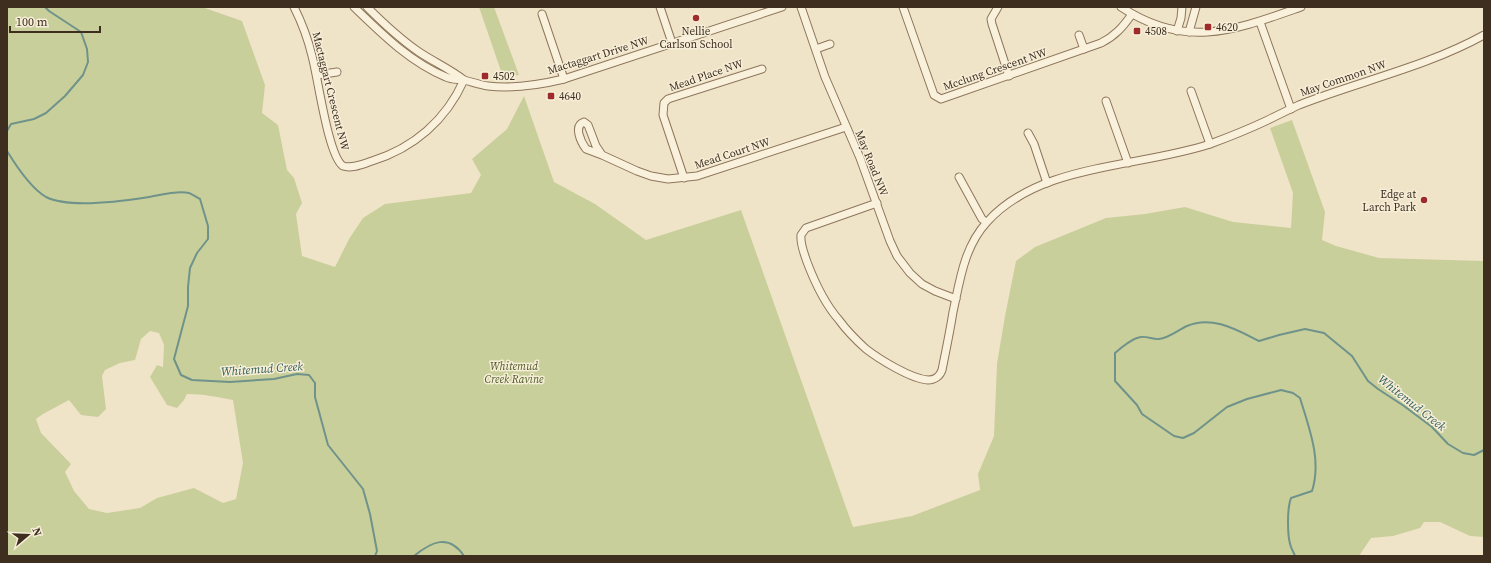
<svg xmlns="http://www.w3.org/2000/svg" width="1491" height="563" font-family="'Source Serif 4',serif">
	<style>
		.green { fill: #c9cf9b; fill-rule: evenodd }
		.lines { fill: none; stroke-linecap: round; stroke-linejoin: round }
		.stream { stroke: #6f938a; stroke-width: 2 }
		.minor-casing { stroke: #8d765c; stroke-width: 9 }
		.minor { stroke: #faf1dc; stroke-width: 7 }
		.poi-dot { fill: #9e2a2b; stroke: #f7eed8; stroke-width: 1.5 }
		.labels { text-anchor: middle; stroke-width: 3; stroke-linejoin: round; paint-order: stroke }
		.poi-label { font-size: 11px; fill: #3d2e20; stroke: #f7eed8; text-anchor: start }
		.street-label { font-size: 11px; fill: #3d2e20; stroke: #f7eed8 }
		.park-label { font-size: 11px; font-style: italic; fill: #4d5a26; stroke: #f7eed8 }
		.water-label { font-size: 12px; font-style: italic; fill: #2f5d5a; stroke: #f7eed8 }
	</style>
	<rect width="100%" height="100%" fill="#f0e4c8"/>
	<g class="green">
		<path d="M 7,7 L 202,7 L 242,21 L 265,85 L 262,113 L 278,125 L 287,170 L 294,178 L 302,203 L 296,214 L 302,256 L 335,267 L 349,239 L 363,218 L 385,204 L 471,193 L 481,175 L 472,159 L 507,129 L 524,96 L 554,182 L 595,204 L 646,240 L 741,210 L 853,527 L 912,516 L 980,490 L 978,474 L 994,436 L 997,364 L 1005,316 L 1016,261 L 1035,247 L 1106,218 L 1145,214 L 1185,207 L 1233,222 L 1291,228 L 1293,193 L 1270,128 L 1292,120 L 1325,212 L 1322,240 L 1336,246 L 1379,258 L 1484,261 L 1484,537 L 1470,536 L 1440,522 L 1424,522 L 1420,528 L 1393,536 L 1371,538 L 1359,556 L 7,556 ZM 150,331 L 159,333 L 164,345 L 163,367 L 157,365 L 150,377 L 167,405 L 177,408 L 184,400 L 187,394 C 203,394 217,397 233,400 L 243,463 L 236,499 L 223,503 L 194,488 L 157,498 L 140,508 L 107,513 L 89,509 L 74,491 L 65,472 L 71,464 L 41,433 L 36,419 L 43,414 L 69,400 L 81,415 L 98,417 L 106,409 L 102,376 L 105,370 L 120,363 L 135,360 L 141,339 Z"/>
		<path d="M 479,7 L 494,7 L 519,75 L 503,77 Z"/>
	</g>
	<g class="lines">
		<g class="stream">
			<path d="M 7,131 L 11,124 L 34,119 L 46,113 L 65,96 L 83,75 L 88,62 L 87,49 L 81,32 L 49,11 L 45,7"/>
			<path d="M 7,151 C 15,164 32,189 46,197 C 70,209 124,201 149,197 C 161,195 177,190 189,193 C 192,194 196,197 200,199 L 208,226 L 208,239 L 197,253 L 190,268 L 188,287 L 188,306 L 174,359 L 181,375 L 192,380 L 230,382 L 274,379 L 297,374 L 309,375 L 315,383 L 315,397 L 328,445 L 363,489 L 370,514 L 377,551 L 375,556"/>
			<path d="M 414,556 C 431,542 449,533 464,556"/>
			<path d="M 1295,556 C 1294,553 1292,550 1291,547 C 1287,537 1287,508 1291,498 L 1312,491 C 1322,460 1309,428 1300,398 L 1293,393 L 1281,390 L 1247,399 L 1227,407 L 1194,433 L 1183,438 L 1174,436 L 1142,414 L 1137,405 L 1115,381 L 1115,353 C 1122,347 1132,338 1141,337 C 1147,336 1154,340 1159,339 C 1169,338 1178,330 1187,326 C 1212,315 1237,330 1259,341 L 1279,335 L 1305,329 L 1324,333 L 1352,356 L 1368,381 L 1378,389 L 1404,406 L 1432,427 L 1448,444 L 1463,453 L 1474,455 L 1484,450"/>
		</g>
		<g class="minor-casing">
			<g id="minor">
				<path d="M 294,7 C 302,23 308,39 312,56 C 318,77 328,156 343,166 C 352,169 363,164 372,161 C 414,148 446,120 464,80"/>
				<path d="M 354,7 C 382,34 410,62 446,77 C 452,80 458,79 464,80 C 472,82 480,85 488,86 C 514,89 539,85 564,79 L 782,7"/>
				<path d="M 367,7 C 383,23 400,39 419,52 C 434,62 450,69 464,80"/>
				<path d="M 660,7 L 672,43"/>
				<path d="M 801,7 L 825,77 L 860,158 L 890,241 L 897,256 L 910,273 L 922,284 L 935,291 L 956,299"/>
				<path d="M 903,7 L 934,95 L 941,99 L 1101,43 C 1115,36 1123,27 1132,14"/>
				<path d="M 998,7 L 991,19 L 992,24 L 1009,76"/>
				<path d="M 1121,7 C 1186,50 1235,30 1301,7"/>
				<path d="M 542,14 L 564,79"/>
				<path d="M 1260,22 L 1291,109"/>
				<path d="M 1177,31 L 1181,18 L 1182,7"/>
				<path d="M 1189,32 L 1196,7"/>
				<path d="M 1079,35 L 1084,49"/>
				<path d="M 816,49 L 830,44"/>
				<path d="M 317,75 L 337,72"/>
				<path d="M 1191,91 L 1210,144"/>
				<path d="M 1106,101 L 1128,163"/>
				<path d="M 1028,133 L 1034,144 L 1047,183"/>
				<path d="M 602,155 L 586,149 C 581,142 573,126 584,122 L 588,125 L 596,146 L 602,155 L 637,171 L 651,176 L 668,179 L 697,176 L 846,127"/>
				<path d="M 959,177 L 982,219 L 986,222"/>
				<path d="M 684,178 L 663,115 L 664,103 L 668,99 L 762,69"/>
				<path d="M 877,203 L 806,228 L 801,235 C 800,244 804,253 807,262 C 815,283 824,303 839,320 C 847,331 856,340 866,349 C 879,359 911,379 928,380 C 935,380 940,376 942,370 C 946,350 950,331 953,312 C 960,280 964,247 987,222 C 1040,163 1138,168 1210,144 C 1229,137 1249,129 1268,120 C 1278,115 1288,110 1299,105 C 1360,81 1426,67 1484,35"/>
			</g>
		</g>
		<use href="#minor" class="minor"/>
	</g>
	<g class="poi-dot">
		<circle cx="696" cy="18" r="4"/>
		<rect x="1204" y="23" width="8" height="8" rx="2"/>
		<rect x="1133" y="27" width="8" height="8" rx="2"/>
		<rect x="481" y="72" width="8" height="8" rx="2"/>
		<rect x="547" y="92" width="8" height="8" rx="2"/>
		<circle cx="1424" cy="200" r="4"/>
	</g>
	<g class="labels">
		<g class="poi-label">
			<text x="1216" y="31">4620</text>
			<text x="696" y="35" text-anchor="middle">Nellie<tspan x="696" dy="13">Carlson School</tspan></text>
			<text x="1145" y="35">4508</text>
			<text x="493" y="80">4502</text>
			<text x="559" y="100">4640</text>
			<text x="1416" y="198" text-anchor="end">Edge at<tspan x="1416" dy="13">Larch Park</tspan></text>
		</g>
		<g class="street-label">
			<text transform="translate(598 55) rotate(-17)" y="4">Mactaggart Drive NW</text>
			<text transform="translate(995 69) rotate(-19)" y="4">Mcclung Crescent NW</text>
			<text transform="translate(706 75) rotate(-19)" y="4">Mead Place NW</text>
			<text transform="translate(1343 78) rotate(-19)" y="4">May Common NW</text>
			<text transform="translate(331 91) rotate(76)" y="4">Mactaggart Crescent NW</text>
			<text transform="translate(732 153) rotate(-18)" y="4">Mead Court NW</text>
			<text transform="translate(872 163) rotate(68)" y="4">May Road NW</text>
		</g>
		<g class="park-label">
			<text x="514" y="370">Whitemud<tspan x="514" dy="13">Creek Ravine</tspan></text>
		</g>
		<g class="water-label">
			<text transform="translate(262 369) rotate(-4)" y="4">Whitemud Creek</text>
			<text transform="translate(1412 403) rotate(38)" y="4">Whitemud Creek</text>
		</g>
	</g>
	<rect width="1491" height="563" fill="none" stroke="#3d2e20" stroke-width="16"/>
	<g transform="translate(28 535) rotate(71)" stroke="#f7eed8" stroke-width="3" paint-order="stroke">
	<path d="M0-3L7 15L0 10L-7 15Z" fill="#3d2e20"/>
	<text y="-6" font-size="11" font-weight="bold" text-anchor="middle" fill="#3d2e20">N</text>
	</g>
	<path d="M10 26v6h90v-6" fill="none" stroke="#3d2e20" stroke-width="2"/>
	<text x="16" y="26" font-size="12" fill="#3d2e20" stroke="#f7eed8" stroke-width="3" paint-order="stroke">100 m</text>
</svg>
